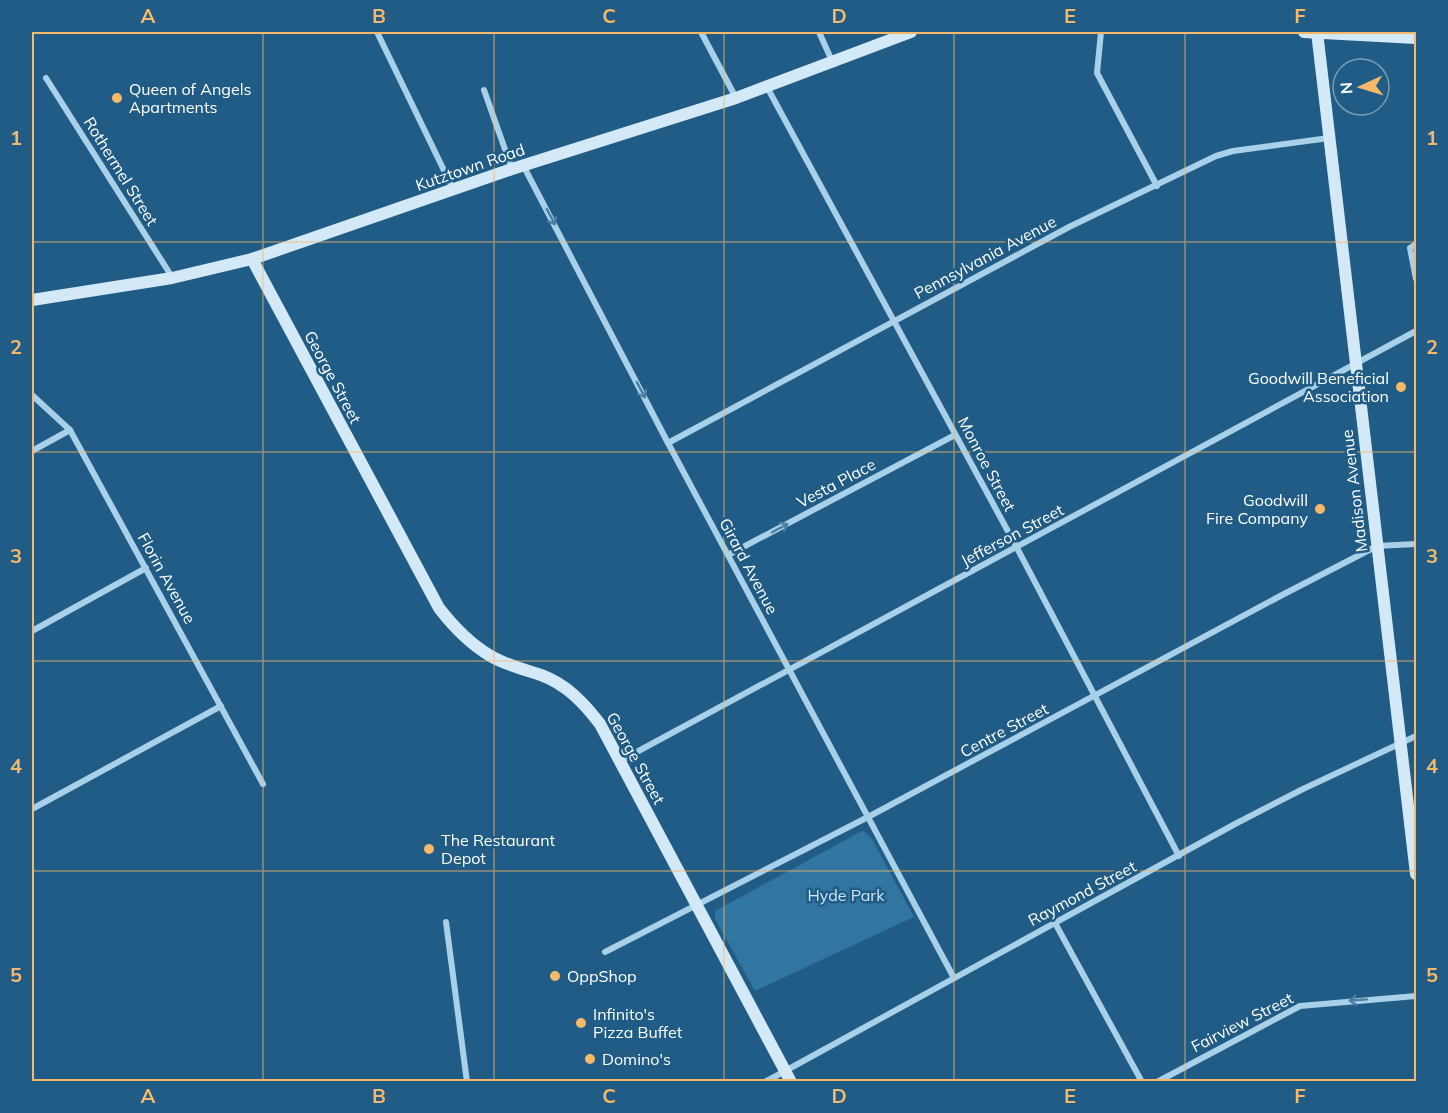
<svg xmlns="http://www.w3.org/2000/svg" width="1448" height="1113" font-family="Mulish,sans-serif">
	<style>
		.green { fill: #3175a1 }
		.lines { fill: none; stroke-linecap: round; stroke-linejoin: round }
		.street { stroke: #a8d0e9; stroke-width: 6 }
		.secondary { stroke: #d3e9f7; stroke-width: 12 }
		.oneway { stroke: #497fa3 }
		.grid { fill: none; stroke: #f7b869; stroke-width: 1.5; stroke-opacity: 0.55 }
		.poi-dot { fill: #f7b869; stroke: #205c85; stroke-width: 2 }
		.labels { text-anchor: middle; stroke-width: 5; stroke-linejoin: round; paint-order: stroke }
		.poi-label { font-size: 16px; fill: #fff; stroke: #205c85; text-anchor: start }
		.street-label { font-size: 16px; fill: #fff; stroke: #205c85 }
		.park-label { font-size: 16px; fill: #cde7f7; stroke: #205c85 }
		.neatline { fill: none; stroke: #f7b869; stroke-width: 2 }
		.grid-label { font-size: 20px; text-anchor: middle; font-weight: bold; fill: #f7b869 }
	</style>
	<rect width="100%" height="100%" fill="#205c85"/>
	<path class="green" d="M 864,831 L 872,839 L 914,917 L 755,991 L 715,919 L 715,911 L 860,832 Z"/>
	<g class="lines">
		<g class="street">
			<path d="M 377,32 L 453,189"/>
			<path d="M 701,32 L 736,98"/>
			<path d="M 819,32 L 832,61"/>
			<path d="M 1101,32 L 1097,73 L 1157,186"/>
			<path d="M 46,78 L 172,277"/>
			<path d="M 767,87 L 1017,548 L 1179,856"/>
			<path d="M 484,90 L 512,169"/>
			<path d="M 523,165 L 668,443 L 954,978"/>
			<path d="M 1416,244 L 1410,248 L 1416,279"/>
			<path d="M 32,395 L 70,430 L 263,784"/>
			<path d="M 668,443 L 1069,227 L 1216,156 L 1233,151 L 1329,138"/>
			<path d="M 32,451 L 70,430"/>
			<path d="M 728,555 L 955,435"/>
			<path d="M 32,631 L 146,568"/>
			<path d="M 620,761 L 1416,331"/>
			<path d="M 32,809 L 221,706"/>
			<path d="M 446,922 L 467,1082"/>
			<path d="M 1055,923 L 1142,1082"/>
			<path d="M 605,952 L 868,817 L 1284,594 L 1377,546 L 1416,544"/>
			<path d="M 765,1082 L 1235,824 L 1303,789 L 1416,736"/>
			<path d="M 1157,1082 L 1300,1006 L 1416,996"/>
		</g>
		<g class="secondary">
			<path d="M 1304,32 L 1416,38"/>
			<path d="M 1317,32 L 1416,874"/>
			<path d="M 252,259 L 439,608 C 453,626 469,643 489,655 C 505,665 523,669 541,675 C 566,684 584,703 600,724 L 791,1082"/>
			<path d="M 32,300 L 172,278 L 252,259 L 512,169 L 736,98 L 911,32"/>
		</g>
	</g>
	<defs><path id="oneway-shaft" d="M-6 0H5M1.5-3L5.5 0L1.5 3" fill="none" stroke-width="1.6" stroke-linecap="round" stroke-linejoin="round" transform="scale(1.5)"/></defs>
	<g class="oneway">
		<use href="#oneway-shaft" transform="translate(551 217) rotate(62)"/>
		<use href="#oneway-shaft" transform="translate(641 390) rotate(62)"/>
		<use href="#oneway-shaft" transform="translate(780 528) rotate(-28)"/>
		<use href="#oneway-shaft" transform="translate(1358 1000) rotate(176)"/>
	</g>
	<path class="grid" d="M 263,32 L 263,1082M 494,32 L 494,1082M 724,32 L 724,1082M 954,32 L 954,1082M 1185,32 L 1185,1082M 32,242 L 1416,242M 32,452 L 1416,452M 32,661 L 1416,661M 32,871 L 1416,871"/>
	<g class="poi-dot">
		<circle cx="117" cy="98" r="6"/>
		<circle cx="1401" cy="387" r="6"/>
		<circle cx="1320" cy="509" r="6"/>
		<circle cx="429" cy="849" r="6"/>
		<circle cx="555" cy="976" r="6"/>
		<circle cx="581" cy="1023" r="6"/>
		<circle cx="590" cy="1059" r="6"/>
	</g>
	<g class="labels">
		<g class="poi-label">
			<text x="129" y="95">Queen of Angels<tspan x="129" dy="18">Apartments</tspan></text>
			<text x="1389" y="384" text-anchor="end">Goodwill Beneficial<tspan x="1389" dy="18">Association</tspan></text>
			<text x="1308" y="506" text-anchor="end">Goodwill<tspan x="1308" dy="18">Fire Company</tspan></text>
			<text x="441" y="846">The Restaurant<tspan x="441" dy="18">Depot</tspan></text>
			<text x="567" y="982">OppShop</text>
			<text x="593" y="1020">Infinito's<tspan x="593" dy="18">Pizza Buffet</tspan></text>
			<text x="602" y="1065">Domino's</text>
		</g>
		<g class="street-label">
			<text transform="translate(470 167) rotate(-19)" y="6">Kutztown Road</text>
			<text transform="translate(121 171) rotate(58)" y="6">Rothermel Street</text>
			<text transform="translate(985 257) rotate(-28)" y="6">Pennsylvania Avenue</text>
			<text transform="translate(333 377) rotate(62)" y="6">George Street</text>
			<text transform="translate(987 464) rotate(62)" y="6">Monroe Street</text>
			<text transform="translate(836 483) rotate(-28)" y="6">Vesta Place</text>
			<text transform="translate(1354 491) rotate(-97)" y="6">Madison Avenue</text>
			<text transform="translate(1012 535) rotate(-28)" y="6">Jefferson Street</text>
			<text transform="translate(749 566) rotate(62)" y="6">Girard Avenue</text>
			<text transform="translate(167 578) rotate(61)" y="6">Florin Avenue</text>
			<text transform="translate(1004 730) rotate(-28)" y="6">Centre Street</text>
			<text transform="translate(636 758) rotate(61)" y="6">George Street</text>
			<text transform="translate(1082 893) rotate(-28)" y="6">Raymond Street</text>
			<text transform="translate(1242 1022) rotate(-27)" y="6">Fairview Street</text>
		</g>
		<g class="park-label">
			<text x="846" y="901">Hyde Park</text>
		</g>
	</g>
	<rect width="1448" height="1113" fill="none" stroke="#205c85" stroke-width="66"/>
	<g transform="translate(1361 87) rotate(266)"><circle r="28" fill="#205c85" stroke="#799db6" stroke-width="1.5"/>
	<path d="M0-4.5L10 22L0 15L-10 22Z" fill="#f7b869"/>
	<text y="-9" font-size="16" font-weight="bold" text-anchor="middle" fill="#ffffff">N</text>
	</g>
	<rect x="33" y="33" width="1382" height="1047" class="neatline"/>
	<g class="grid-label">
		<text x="148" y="23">A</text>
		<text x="379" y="23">B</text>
		<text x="609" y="23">C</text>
		<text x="839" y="23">D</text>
		<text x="1070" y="23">E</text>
		<text x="1300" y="23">F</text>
		<text x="16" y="145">1</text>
		<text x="1432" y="145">1</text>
		<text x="16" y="354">2</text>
		<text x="1432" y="354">2</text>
		<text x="16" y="563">3</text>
		<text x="1432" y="563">3</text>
		<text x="16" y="773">4</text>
		<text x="1432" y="773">4</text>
		<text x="16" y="982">5</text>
		<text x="1432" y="982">5</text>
		<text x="148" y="1103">A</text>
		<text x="379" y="1103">B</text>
		<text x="609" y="1103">C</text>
		<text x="839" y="1103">D</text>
		<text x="1070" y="1103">E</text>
		<text x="1300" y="1103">F</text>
	</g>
</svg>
